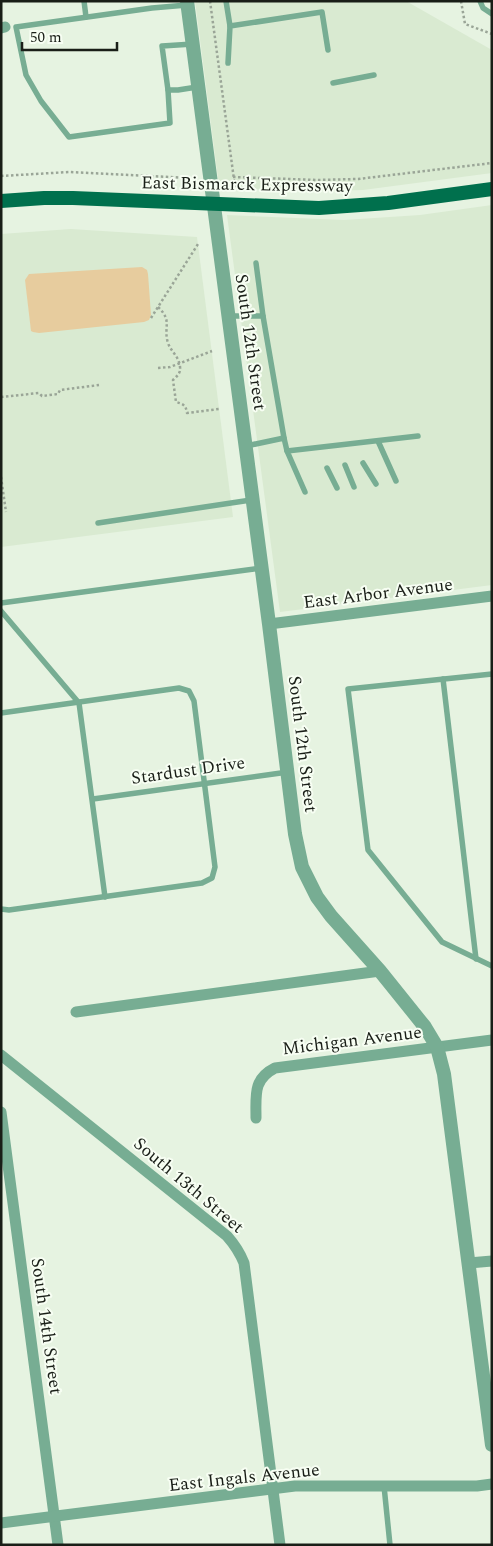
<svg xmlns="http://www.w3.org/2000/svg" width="493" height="1546" font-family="Spectral,serif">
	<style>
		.built { fill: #d9ead1 }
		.green { fill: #e7cc9e }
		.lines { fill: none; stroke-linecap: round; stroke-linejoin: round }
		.path { stroke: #9aa597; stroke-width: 2.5; stroke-dasharray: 2.5 2.5; stroke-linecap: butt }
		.service { stroke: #77ad93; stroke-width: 5.5 }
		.minor { stroke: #77ad93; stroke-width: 11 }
		.tertiary { stroke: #77ad93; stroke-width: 14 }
		.primary { stroke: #00704d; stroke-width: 14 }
		.labels { text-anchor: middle; stroke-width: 4; stroke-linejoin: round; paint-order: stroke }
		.street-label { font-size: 18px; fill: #191e17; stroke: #f7fef3 }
	</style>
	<rect width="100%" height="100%" fill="#e6f3e1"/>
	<g class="built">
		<path d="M 195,1 L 406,1 L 492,50 L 492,173 L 363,190 L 327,191 L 265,190 L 219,186 Z"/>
		<path d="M 492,205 L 492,585 L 280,612 L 227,215 L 344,220 L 420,215 Z"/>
		<path d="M 71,229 L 197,237 L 233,517 L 1,547 L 1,234 Z"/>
	</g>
	<path class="green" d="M 142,267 L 147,270 L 148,274 L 151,315 L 149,320 L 144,322 L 39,333 L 33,332 L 31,331 L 25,280 L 29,274 Z"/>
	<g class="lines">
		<g class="path">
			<path d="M 210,1 L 235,187"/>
			<path d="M 461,1 L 465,24 L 492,34"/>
			<path d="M 1,176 L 69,172 L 189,178"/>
			<path d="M 233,177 L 317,180 L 358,179 L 492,163"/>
			<path d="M 158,307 C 173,321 163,327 168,343 C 171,352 179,356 180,367 C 181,373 177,376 173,380 L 176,402 C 183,404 186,405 187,413 L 219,409"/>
			<path d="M 151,318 L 198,244"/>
			<path d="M 158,368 L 170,367 L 212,351"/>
			<path d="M 1,397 L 39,393 L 42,396 L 58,394 L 60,390 L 99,385"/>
			<path d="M 1,477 L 6,512"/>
		</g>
		<g class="service">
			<path d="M 84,1 L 86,17"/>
			<path d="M 226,1 L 230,26"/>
			<path d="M 480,1 L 483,8 L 492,14"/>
			<path d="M 187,5 L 152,8 L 16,27 L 26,75 L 41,101 L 69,137 L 170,123 L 168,90 L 178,90 L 197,87"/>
			<path d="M 228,63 L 230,26 L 322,12 L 328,50"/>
			<path d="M 333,83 L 374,75"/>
			<path d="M 168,90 L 162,46 L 193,44"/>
			<path d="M 256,263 L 263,316"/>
			<path d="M 229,316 L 263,316 L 284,438"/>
			<path d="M 378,441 L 396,481"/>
			<path d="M 246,446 L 284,438 L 287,451"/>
			<path d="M 363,463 L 376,484"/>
			<path d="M 345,465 L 354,487"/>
			<path d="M 327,468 L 337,488"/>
			<path d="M 305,492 L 287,451 L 418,436"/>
			<path d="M 98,523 L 251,500"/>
			<path d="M 1,603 L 261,568"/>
			<path d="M 1,611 L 79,703 L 105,897"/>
			<path d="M 492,674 L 348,689 L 368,850 L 442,942 L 492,966"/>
			<path d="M 443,679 L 476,959"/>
			<path d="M 1,713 L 179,688 L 189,691 L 194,701 L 215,867 L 212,878 L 202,883 L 9,910 L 1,909"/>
			<path d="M 93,799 L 288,772"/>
			<path d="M 384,1486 L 390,1545"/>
		</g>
		<g class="minor">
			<path d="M 1,28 L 5,27"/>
			<path d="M 269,624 L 492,596"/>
			<path d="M 76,1012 L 380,971"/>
			<path d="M 1,1055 L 227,1236 C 235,1245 240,1253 244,1263 L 280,1545"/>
			<path d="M 1,1112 L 58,1545"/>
			<path d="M 256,1118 C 256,1095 253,1079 275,1068 L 492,1040"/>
			<path d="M 469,1263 L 492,1261"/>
			<path d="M 1,1523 L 295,1486 L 477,1486 L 492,1484"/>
		</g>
		<path class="tertiary" d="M 187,1 L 269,624 L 295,834 L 302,867 L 317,897 L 331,916 L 380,971 L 425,1027 L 437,1047 L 444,1074 L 492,1445"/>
		<path class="primary" d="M 1,201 L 44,198 L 73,198 L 319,208 L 388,203 L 492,189"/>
	</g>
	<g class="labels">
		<g class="street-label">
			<text transform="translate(247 184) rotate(1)" y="6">East Bismarck Expressway</text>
			<text transform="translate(251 342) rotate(82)" y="6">South 12th Street</text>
			<text transform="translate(378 593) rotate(-7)" y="6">East Arbor Avenue</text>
			<text transform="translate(303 744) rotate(83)" y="6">South 12th Street</text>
			<text transform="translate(188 770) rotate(-8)" y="6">Stardust Drive</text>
			<text transform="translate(352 1040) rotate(-7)" y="6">Michigan Avenue</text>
			<text transform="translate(189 1185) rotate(40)" y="6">South 13th Street</text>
			<text transform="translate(47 1326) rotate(82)" y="6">South 14th Street</text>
			<text transform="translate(244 1477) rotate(-6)" y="6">East Ingals Avenue</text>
		</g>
	</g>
	<rect width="493" height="1546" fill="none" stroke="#191e17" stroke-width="5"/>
	<path d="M22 42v8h95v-8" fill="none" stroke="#191e17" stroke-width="2.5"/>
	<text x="30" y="42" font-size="15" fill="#191e17" stroke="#f7fef3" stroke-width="4" paint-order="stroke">50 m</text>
</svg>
